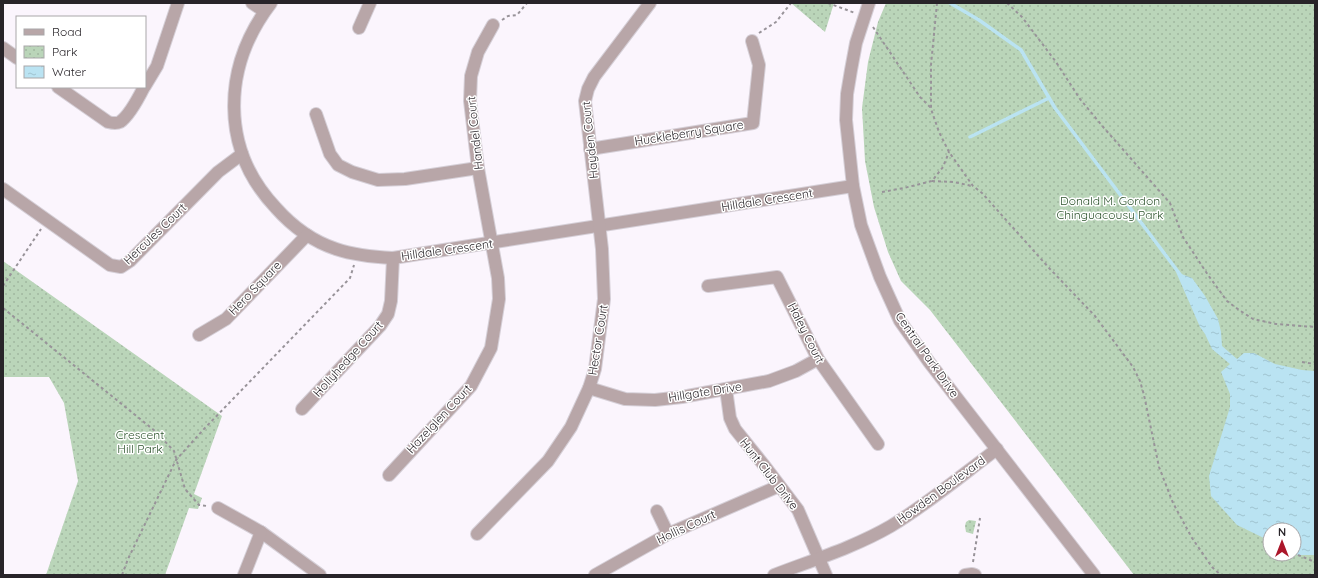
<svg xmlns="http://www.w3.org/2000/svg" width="1318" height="578" font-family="Quicksand,sans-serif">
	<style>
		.park { fill: url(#park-dots); fill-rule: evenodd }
		.water { fill: url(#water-ripples) }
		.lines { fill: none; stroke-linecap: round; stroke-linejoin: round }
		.stream { stroke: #bae3f2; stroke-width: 3.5 }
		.minor-casing { stroke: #d5cfd7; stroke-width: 14 }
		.path { stroke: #989399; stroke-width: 2; stroke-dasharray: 3 3; stroke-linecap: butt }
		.minor { stroke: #b8a6a8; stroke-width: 12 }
		.labels { text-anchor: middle; stroke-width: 3; stroke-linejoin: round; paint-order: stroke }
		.street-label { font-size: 12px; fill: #282429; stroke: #fff }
		.park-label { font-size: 12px; fill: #2d542d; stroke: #fff }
	</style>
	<defs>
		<pattern id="park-dots" width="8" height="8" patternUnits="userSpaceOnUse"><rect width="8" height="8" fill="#bad5b9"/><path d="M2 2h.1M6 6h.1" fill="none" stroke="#a0b79f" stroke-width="1.8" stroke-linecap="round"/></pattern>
		<pattern id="water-ripples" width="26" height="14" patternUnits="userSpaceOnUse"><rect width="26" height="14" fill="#bae3f2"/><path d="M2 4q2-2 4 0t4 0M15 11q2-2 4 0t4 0" fill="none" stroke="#a0c3d0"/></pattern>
	</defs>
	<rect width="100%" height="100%" fill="#fbf5fd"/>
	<g class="park">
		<path d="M 791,3 L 834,3 L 825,32 Z"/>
		<path d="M 886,3 L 1315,3 L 1315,575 L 1134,575 L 930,310 L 901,281 L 888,252 L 874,207 L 865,161 L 862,108 L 868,62 L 878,22 ZM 1270,530 L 1294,530 L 1294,554 L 1270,554 Z"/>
		<path d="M 3,261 L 222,416 L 194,494 L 202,498 L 198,509 L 189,508 L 165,575 L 46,575 L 78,481 L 64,403 L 49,377 L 3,377 Z"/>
		<path d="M 969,520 L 976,521 L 973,534 L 966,532 L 965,526 L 966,522 Z"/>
	</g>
	<path class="water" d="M 1176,272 L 1192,278 L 1205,296 L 1218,319 L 1221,332 L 1222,346 L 1237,359 L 1244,353 L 1254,353 L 1275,364 L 1302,370 L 1315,371 L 1315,555 L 1298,555 L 1294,553 L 1294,530 L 1270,530 L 1270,541 L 1237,525 L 1211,496 L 1209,476 L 1230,407 L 1230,394 L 1221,372 L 1230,364 L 1212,349 L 1205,334 L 1200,327 Z"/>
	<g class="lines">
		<g class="stream">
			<path d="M 950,3 L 979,20 L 1021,50 L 1055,108 L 1182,277"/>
			<path d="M 970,137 L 1049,98"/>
		</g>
		<g class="minor-casing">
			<g id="minor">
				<path d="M 252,3 L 264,11"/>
				<path d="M 271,3 C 222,67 220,149 276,208 C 292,226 312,241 336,249 C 354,255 373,257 393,258 L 853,186"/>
				<path d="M 869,3 L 856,43 L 851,70 L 847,94 L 846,120 L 853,186 L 861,225 L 880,277 L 900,321 L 929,362 L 1094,575"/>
				<path d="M 359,28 L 370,3"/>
				<path d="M 3,48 L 17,58"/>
				<path d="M 145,86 L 157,66 L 178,3"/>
				<path d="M 58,87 L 108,122 C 112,123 116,124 120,122 C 130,115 139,97 144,87"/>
				<path d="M 316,114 L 330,154 L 338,165 L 352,172 L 378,180 L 405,179 L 478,168"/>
				<path d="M 590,149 L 753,123 L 759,65 L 752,41"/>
				<path d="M 3,189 L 110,265 L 121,267 L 130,261 L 218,172 L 242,154"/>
				<path d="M 708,286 L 777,277 L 818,359 L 878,444"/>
				<path d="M 199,335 L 226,319 L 307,235"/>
				<path d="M 589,388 L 625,399 L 655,400 L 682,397 L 769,381 L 796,371 L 818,359"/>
				<path d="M 726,389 L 730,418 L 735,429 L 763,464 L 798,510 L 826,575"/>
				<path d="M 302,409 L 380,326 L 388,314 L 391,301 L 393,258"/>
				<path d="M 389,475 L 471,386 L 491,348 L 499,299 L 498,278 L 478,168 L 470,101 L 471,76 L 478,52 L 493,25"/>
				<path d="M 218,508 L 261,532 L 320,575"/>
				<path d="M 657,511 L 668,534"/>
				<path d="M 477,534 L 548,461 L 571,427 L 589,388 L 595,369 L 604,299 L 602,249 L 585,101 L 588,89 L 594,77 L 650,3"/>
				<path d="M 244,575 L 261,532"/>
				<path d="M 595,575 L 668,534 L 779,486"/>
				<path d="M 774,575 C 813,560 855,547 891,526 C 929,503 962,475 997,449"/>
				<path d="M 965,575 L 972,574 L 975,575"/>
			</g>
		</g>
		<g class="path">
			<path d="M 828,3 L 855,13"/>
			<path d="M 937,3 L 931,65 L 931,109 L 939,132 L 949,152 L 973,186 L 982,193 L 1050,269 L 1095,316 L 1133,367 L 1140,381 L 1144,395 L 1159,467 L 1173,503 L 1192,538 L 1212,567 L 1221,575"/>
			<path d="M 1007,3 L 1022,17 L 1056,62 L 1080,99 L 1104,128 L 1170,203 L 1183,237 L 1208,275 L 1227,301 L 1239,310 L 1253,319 L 1276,324 L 1315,327"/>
			<path d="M 502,20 L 508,16 L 517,15 L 527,3"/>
			<path d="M 873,27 L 920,97 L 931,108"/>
			<path d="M 759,33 L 776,22 L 791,3"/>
			<path d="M 932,181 L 954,182 L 972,186"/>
			<path d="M 882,192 L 904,188 L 932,181 L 943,167 L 949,152"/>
			<path d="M 3,286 L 41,229"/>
			<path d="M 3,308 L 155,431 L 174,451 L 185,489 L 199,505 L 207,506"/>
			<path d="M 1302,362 L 1315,364"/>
			<path d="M 1298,555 L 1315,562"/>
			<path d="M 973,562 L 980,518"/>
			<path d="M 122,575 L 128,559 L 176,460 L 203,430 L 350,278 L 354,265"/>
		</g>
		<use href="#minor" class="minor"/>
	</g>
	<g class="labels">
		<g class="street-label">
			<text transform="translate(475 133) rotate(-96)" y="4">Handel Court</text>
			<text transform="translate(689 133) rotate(-9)" y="4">Huckleberry Square</text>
			<text transform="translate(590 140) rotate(-96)" y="4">Hayden Court</text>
			<text transform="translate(767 200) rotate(-9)" y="4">Hilldale Crescent</text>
			<text transform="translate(155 234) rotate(-44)" y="4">Hercules Court</text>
			<text transform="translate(447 250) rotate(-8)" y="4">Hilldale Crescent</text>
			<text transform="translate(255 288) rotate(-46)" y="4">Hero Square</text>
			<text transform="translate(806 333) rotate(63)" y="4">Haley Court</text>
			<text transform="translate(598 340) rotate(-81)" y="4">Hector Court</text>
			<text transform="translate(927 355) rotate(55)" y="4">Central Park Drive</text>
			<text transform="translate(348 359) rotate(-48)" y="4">Hollyhedge Court</text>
			<text transform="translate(705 392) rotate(-9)" y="4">Hillgate Drive</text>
			<text transform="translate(439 419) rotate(-47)" y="4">Hazelglen Court</text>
			<text transform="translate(769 474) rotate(52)" y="4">Hunt Club Drive</text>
			<text transform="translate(941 490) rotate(-36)" y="4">Howden Boulevard</text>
			<text transform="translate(686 527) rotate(-25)" y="4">Hollis Court</text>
		</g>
		<g class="park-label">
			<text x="1110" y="205">Donald M. Gordon<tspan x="1110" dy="14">Chinguacousy Park</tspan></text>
			<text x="140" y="439">Crescent<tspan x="140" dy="14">Hill Park</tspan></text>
		</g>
	</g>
	<rect width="1318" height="578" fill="none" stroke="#282429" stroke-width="8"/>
	<rect x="16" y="16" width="130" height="72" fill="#ffffff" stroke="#a9a7a9"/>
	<rect x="24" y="29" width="20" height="6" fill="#b8a6a8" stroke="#a9a7a9"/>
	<text x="52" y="36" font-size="12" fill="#282429">Road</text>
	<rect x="24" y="46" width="20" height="12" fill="url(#park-dots)" stroke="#a9a7a9"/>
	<text x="52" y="56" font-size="12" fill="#282429">Park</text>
	<rect x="24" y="66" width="20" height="12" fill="url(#water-ripples)" stroke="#a9a7a9"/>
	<text x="52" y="76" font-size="12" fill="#282429">Water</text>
	<g transform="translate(1282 542)"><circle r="19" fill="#ffffff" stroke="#a9a7a9"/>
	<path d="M0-3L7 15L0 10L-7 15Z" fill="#ab162a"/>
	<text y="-6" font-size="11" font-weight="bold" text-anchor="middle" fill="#282429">N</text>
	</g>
</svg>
